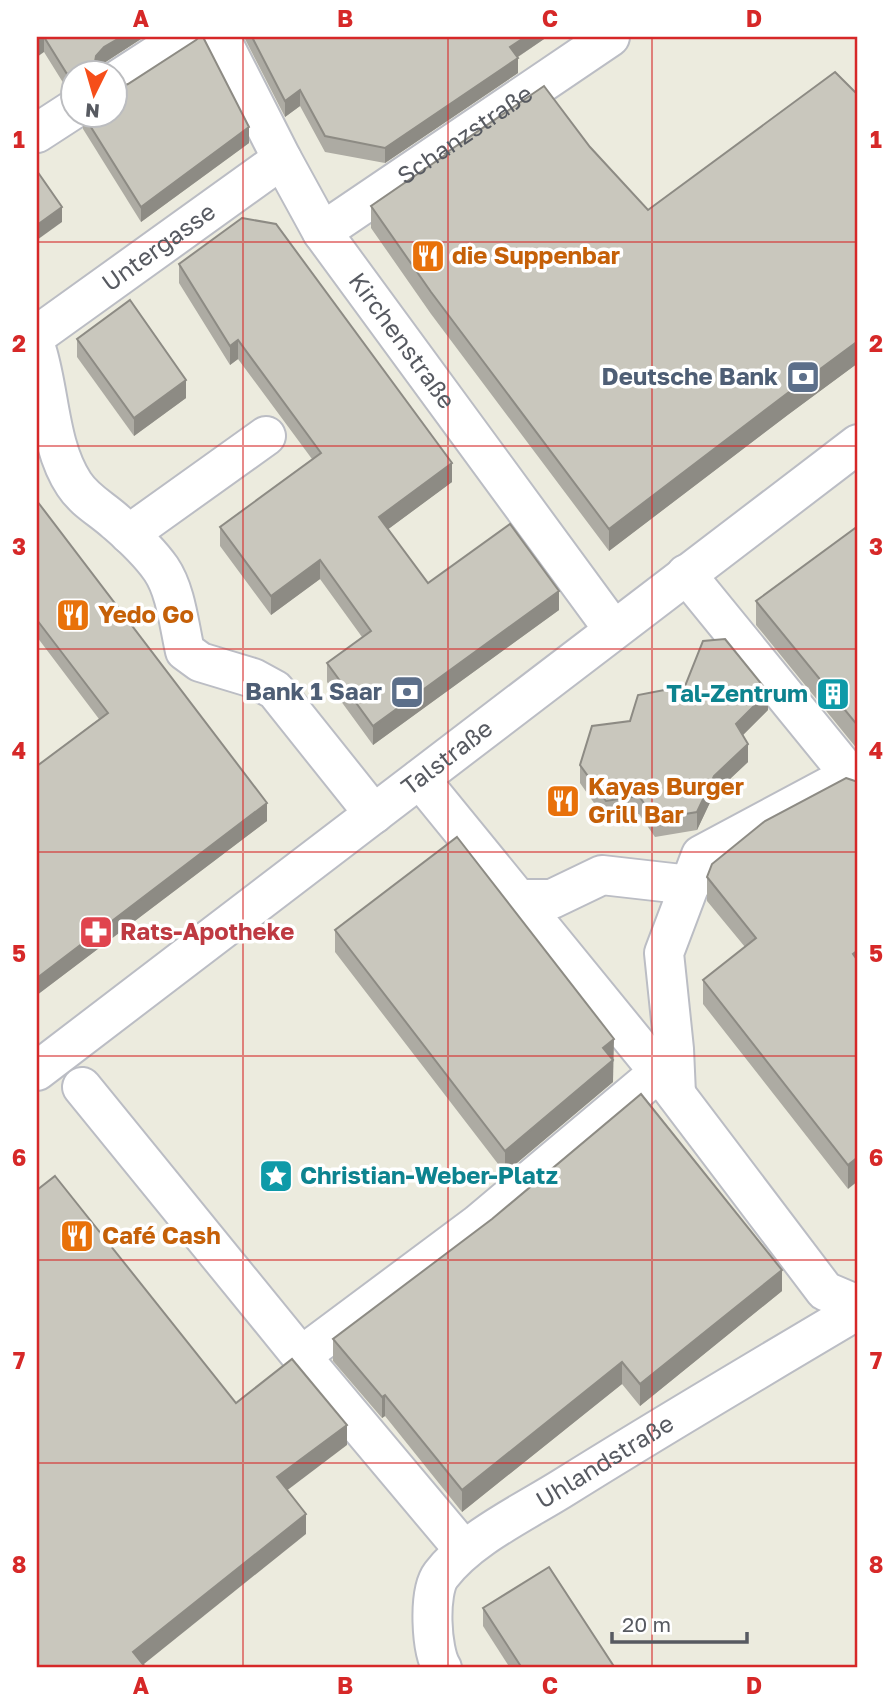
<svg xmlns="http://www.w3.org/2000/svg" width="895" height="1705" font-family="'Golos Text',sans-serif">
	<style>
		.lines { fill: none; stroke-linecap: round; stroke-linejoin: round }
		.minor-casing { stroke: #bbbdc4; stroke-width: 42 }
		.minor { stroke: #fff; stroke-width: 38 }
		.wall { fill: #adaba3 }
		.shaded-wall { fill: #8d8b84 }
		.building { fill: #c9c7bd; stroke: #8d8b84; stroke-width: 2 }
		.grid { fill: none; stroke: #d62828; stroke-width: 2; stroke-opacity: 0.55 }
		.labels { text-anchor: middle; stroke-width: 7; stroke-linejoin: round; paint-order: stroke }
		.street-label { font-size: 24px; fill: #575a61; stroke: #fff }
		.food-label { font-size: 24px; font-weight: bold; fill: #c56008; stroke: #fff; text-anchor: start }
		.service-label { font-size: 24px; font-weight: bold; fill: #4e5e75; stroke: #fff; text-anchor: end }
		.culture-label { font-size: 24px; font-weight: bold; fill: #0d838f; stroke: #fff; text-anchor: end }
		.health-label { font-size: 24px; font-weight: bold; fill: #be3a42; stroke: #fff; text-anchor: start }
		.neatline { fill: none; stroke: #d62828; stroke-width: 2.5 }
		.grid-label { font-size: 23px; text-anchor: middle; font-weight: bold; fill: #d62828 }
	</style>
	<rect width="100%" height="100%" fill="#ecebde"/>
	<g class="lines">
		<g class="minor-casing">
			<g id="minor">
				<path id="s1" d="M 220,37 L 282,159 L 322,232 L 613,629"/>
				<path d="M 116,81 L 184,37"/>
				<path d="M 37,133 L 74,109"/>
				<path id="s2" d="M 322,232 L 610,37"/>
				<path id="s3" d="M 37,335 L 282,159"/>
				<path d="M 37,351 C 50,393 49,446 74,484 C 85,501 102,509 117,523 C 132,536 149,552 161,569 C 176,591 179,625 185,651 L 200,662 L 253,678 L 275,690 L 374,814"/>
				<path d="M 129,534 L 266,436"/>
				<path d="M 686,574 L 858,785"/>
				<path d="M 420,779 L 659,1072 L 825,1291 L 858,1305"/>
				<path d="M 517,899 L 552,899 L 602,875 L 690,885"/>
				<path id="s4" d="M 37,1071 L 858,444"/>
				<path d="M 82,1087 L 301,1356 L 464,1550"/>
				<path d="M 676,1094 L 674,1049 L 664,953 L 701,855 L 858,771"/>
				<path d="M 301,1356 L 478,1224 L 659,1072"/>
				<path id="s5" d="M 442,1668 C 431,1651 428,1592 441,1575 C 470,1537 525,1512 566,1486 C 662,1426 760,1368 858,1310"/>
			</g>
		</g>
		<use href="#minor" class="minor"/>
	</g>
	<g class="wall">
		<path d="M 37,37 L 144,37 L 104,63 L 96,72 L 96,74 L 74,74 L 74,87 L 67,89 L 44,52 Z"/>
		<path d="M 244,37 L 547,37 L 518,57 L 518,73 L 385,163 L 325,152 L 300,106 L 285,117 Z"/>
		<path d="M 858,95 L 858,363 L 789,414 L 609,551 L 431,314 L 371,228 L 371,206 L 446,155 L 446,153 L 590,147 L 648,210 Z"/>
		<path d="M 83,116 L 116,116 L 249,143 L 141,222 L 83,129 Z"/>
		<path d="M 179,264 L 452,482 L 388,529 L 428,583 L 559,610 L 373,745 L 327,682 L 327,663 L 362,637 L 320,579 L 271,615 L 220,546 L 220,527 L 312,459 L 238,359 L 230,365 L 179,283 Z"/>
		<path d="M 77,339 L 186,398 L 134,436 L 77,357 Z"/>
		<path d="M 37,501 L 267,821 L 37,995 L 37,766 L 99,719 L 37,637 Z"/>
		<path d="M 858,526 L 858,750 L 756,625 L 756,601 Z"/>
		<path d="M 768,710 L 743,735 L 748,762 L 714,794 L 697,830 L 655,837 L 639,814 L 606,820 L 580,783 L 580,765 Z"/>
		<path d="M 858,782 L 848,1189 L 703,1004 L 703,980 L 745,947 L 707,901 L 707,877 Z"/>
		<path d="M 335,930 L 614,1061 L 613,1062 L 613,1082 L 505,1173 L 335,952 Z"/>
		<path d="M 782,1291 L 640,1406 L 622,1384 L 462,1512 L 385,1416 L 382,1418 L 333,1361 L 333,1339 Z"/>
		<path d="M 483,1608 L 615,1668 L 510,1668 L 483,1626 Z"/>
	</g>
	<g class="shaded-wall">
		<path d="M 44,37 L 44,52 L 37,57 L 37,42 Z"/>
		<path d="M 121,37 L 144,37 L 104,63 L 96,74 L 94,68 L 96,56 L 104,47 Z"/>
		<path d="M 525,37 L 547,37 L 510,62 L 510,47 Z"/>
		<path d="M 518,58 L 518,73 L 385,163 L 385,148 Z"/>
		<path d="M 74,72 L 74,87 L 67,89 L 67,74 Z"/>
		<path d="M 300,90 L 300,106 L 285,117 L 285,101 Z"/>
		<path d="M 249,127 L 249,143 L 141,222 L 141,207 Z"/>
		<path d="M 62,207 L 62,222 L 37,240 L 37,225 Z"/>
		<path d="M 238,340 L 238,359 L 230,365 L 230,346 Z"/>
		<path d="M 858,341 L 858,363 L 789,414 L 609,551 L 609,529 L 789,392 Z"/>
		<path d="M 186,380 L 186,398 L 134,436 L 134,418 Z"/>
		<path d="M 452,463 L 452,482 L 379,536 L 379,517 Z"/>
		<path d="M 320,560 L 320,579 L 271,615 L 271,596 Z"/>
		<path d="M 559,591 L 559,610 L 373,745 L 373,726 Z"/>
		<path d="M 768,692 L 768,710 L 736,742 L 736,724 Z"/>
		<path d="M 748,744 L 748,762 L 714,794 L 697,830 L 697,812 L 714,776 Z"/>
		<path d="M 267,803 L 267,821 L 37,995 L 37,978 Z"/>
		<path d="M 858,950 L 858,974 L 853,954 Z"/>
		<path d="M 614,1039 L 613,1082 L 505,1173 L 505,1151 L 603,1048 Z"/>
		<path d="M 858,1157 L 858,1181 L 848,1189 L 848,1165 Z"/>
		<path d="M 782,1270 L 782,1291 L 640,1406 L 640,1384 Z"/>
		<path d="M 622,1362 L 622,1384 L 462,1512 L 462,1490 Z"/>
		<path d="M 385,1395 L 385,1416 L 382,1418 L 382,1397 Z"/>
		<path d="M 347,1425 L 347,1445 L 277,1498 L 277,1477 Z"/>
		<path d="M 306,1514 L 306,1534 L 139,1668 L 133,1652 Z"/>
	</g>
	<g class="building">
		<path d="M 37,37 L 44,37 L 37,42 Z"/>
		<path d="M 44,37 L 121,37 L 104,47 L 96,56 L 94,68 L 96,74 L 81,74 L 74,72 L 67,74 Z"/>
		<path d="M 199,37 L 203,37 L 249,127 L 141,207 L 84,116 L 116,116 L 116,87 L 118,88 L 128,84 L 196,40 Z"/>
		<path d="M 252,37 L 525,37 L 510,47 L 518,58 L 385,148 L 325,136 L 300,90 L 285,101 Z"/>
		<path d="M 835,72 L 858,95 L 858,341 L 789,392 L 609,529 L 431,292 L 371,206 L 448,153 L 446,153 L 544,86 L 590,147 L 648,210 Z"/>
		<path d="M 37,171 L 62,207 L 37,225 Z"/>
		<path d="M 242,218 L 276,224 L 452,463 L 379,517 L 428,583 L 510,524 L 559,591 L 373,726 L 327,663 L 371,631 L 320,560 L 271,596 L 220,527 L 321,453 L 238,340 L 230,346 L 179,264 Z"/>
		<path d="M 130,300 L 186,380 L 134,418 L 77,339 Z"/>
		<path d="M 37,501 L 267,803 L 37,978 L 37,766 L 108,713 L 37,620 Z"/>
		<path d="M 858,526 L 858,726 L 756,601 Z"/>
		<path d="M 725,639 L 768,692 L 736,724 L 748,744 L 714,776 L 697,812 L 655,819 L 639,796 L 606,801 L 580,765 L 592,726 L 630,721 L 638,695 L 685,686 L 703,641 Z"/>
		<path d="M 846,778 L 858,782 L 858,950 L 853,954 L 858,961 L 858,1157 L 848,1165 L 703,980 L 756,938 L 707,877 L 712,864 L 765,821 Z"/>
		<path d="M 457,837 L 614,1039 L 603,1048 L 613,1060 L 505,1151 L 335,930 Z"/>
		<path d="M 641,1094 L 782,1270 L 640,1384 L 622,1362 L 462,1490 L 385,1395 L 382,1397 L 333,1339 L 492,1219 Z"/>
		<path d="M 55,1176 L 236,1403 L 292,1359 L 347,1425 L 277,1477 L 306,1514 L 133,1652 L 146,1668 L 37,1668 L 37,1190 Z"/>
		<path d="M 549,1567 L 615,1668 L 522,1668 L 483,1608 Z"/>
	</g>
	<path class="grid" d="M 243,37 L 243,1668M 448,37 L 448,1668M 652,37 L 652,1668M 37,242 L 858,242M 37,446 L 858,446M 37,649 L 858,649M 37,852 L 858,852M 37,1056 L 858,1056M 37,1260 L 858,1260M 37,1463 L 858,1463"/>
	<defs>
		<g id="restaurant-square" transform="scale(1.75)"><rect x="-9" y="-9" width="18" height="18" rx="4" fill="#e8710a" stroke="#fff"/><path d="M-5-6h1v4h1v-4h1v4h1v-4h1v5L-1.5 .5V6h-2V.5L-5-1ZM5-6V6H3V1.5H1.5Q1.5-4 5-6Z" fill="#fff"/></g>
		<g id="bank-square" transform="scale(1.75)"><rect x="-9" y="-9" width="18" height="18" rx="4" fill="#5c6f8a" stroke="#fff"/><path d="M-6-4H6V4H-6ZM0-2.3a2.3 2.3 0 1 0 0 4.6a2.3 2.3 0 1 0 0-4.6Z" fill="#fff"/></g>
		<g id="building-square" transform="scale(1.75)"><rect x="-9" y="-9" width="18" height="18" rx="4" fill="#0f9aa8" stroke="#fff"/><path d="M-4-6H4V6H1V3H-1V6H-4ZM-2.5-4.3h1.7v1.8h-1.7ZM.8-4.3h1.7v1.8H.8ZM-2.5-1h1.7V.8h-1.7ZM.8-1h1.7V.8H.8Z" fill="#fff"/></g>
		<g id="pharmacy-square" transform="scale(1.75)"><rect x="-9" y="-9" width="18" height="18" rx="4" fill="#e0444e" stroke="#fff"/><path d="M-2-6h4v4h4v4h-4v4h-4v-4h-4v-4h4Z" fill="#fff"/></g>
		<g id="sight-square" transform="scale(1.75)"><rect x="-9" y="-9" width="18" height="18" rx="4" fill="#0f9aa8" stroke="#fff"/><path d="M0-6L1.8-2.2L6-1.7L2.9 1.2L3.7 5.4L0 3.3L-3.7 5.4L-2.9 1.2L-6-1.7L-1.8-2.2Z" fill="#fff"/></g>
	</defs>
	<g fill-rule="evenodd">
		<use href="#restaurant-square" x="428" y="256"/>
		<use href="#bank-square" x="803" y="377"/>
		<use href="#restaurant-square" x="73" y="615"/>
		<use href="#bank-square" x="407" y="692"/>
		<use href="#building-square" x="833" y="694"/>
		<use href="#restaurant-square" x="563" y="801"/>
		<use href="#pharmacy-square" x="96" y="932"/>
		<use href="#sight-square" x="276" y="1176"/>
		<use href="#restaurant-square" x="77" y="1236"/>
	</g>
	<g class="labels">
		<g class="street-label">
			<text dy="8" stroke="none"><textPath href="#s2" startOffset="173">Schanzstraße</textPath></text>
			<text dy="8" stroke="none"><textPath href="#s3" startOffset="150">Untergasse</textPath></text>
			<text dy="8" stroke="none"><textPath href="#s1" startOffset="355">Kirchenstraße</textPath></text>
			<text dy="8" stroke="none"><textPath href="#s4" startOffset="516">Talstraße</textPath></text>
			<text dy="8" stroke="none"><textPath href="#s5" startOffset="296">Uhlandstraße</textPath></text>
		</g>
		<g class="food-label">
			<text x="452" y="264">die Suppenbar</text>
			<text x="98" y="623">Yedo Go</text>
			<text x="588" y="795">Kayas Burger<tspan x="588" dy="28">Grill Bar</tspan></text>
			<text x="102" y="1244">Café Cash</text>
		</g>
		<g class="service-label">
			<text x="778" y="385">Deutsche Bank</text>
			<text x="382" y="700">Bank 1 Saar</text>
		</g>
		<g class="culture-label">
			<text x="808" y="702">Tal-Zentrum</text>
			<text x="300" y="1184" text-anchor="start">Christian-Weber-Platz</text>
		</g>
		<g class="health-label">
			<text x="120" y="940">Rats-Apotheke</text>
		</g>
	</g>
	<rect width="895" height="1705" fill="none" stroke="#ffffff" stroke-width="77"/>
	<g transform="translate(94 94) rotate(185)"><circle r="33" fill="#ffffff" stroke="#bcbdc0" stroke-width="2"/>
	<path d="M0-5L12 26L0 18L-12 26Z" fill="#f64e1a"/>
	<text y="-10" font-size="19" font-weight="bold" text-anchor="middle" fill="#575a61">N</text>
	</g>
	<path d="M612 1632v10h135v-10" fill="none" stroke="#575a61" stroke-width="3.5"/>
	<text x="622" y="1632" font-size="21" fill="#575a61" stroke="#ffffff" stroke-width="5" paint-order="stroke">20 m</text>
	<rect x="38" y="38" width="818" height="1628" class="neatline"/>
	<g class="grid-label">
		<text x="141" y="27">A</text>
		<text x="345" y="27">B</text>
		<text x="550" y="27">C</text>
		<text x="754" y="27">D</text>
		<text x="19" y="148">1</text>
		<text x="876" y="148">1</text>
		<text x="19" y="352">2</text>
		<text x="876" y="352">2</text>
		<text x="19" y="555">3</text>
		<text x="876" y="555">3</text>
		<text x="19" y="759">4</text>
		<text x="876" y="759">4</text>
		<text x="19" y="962">5</text>
		<text x="876" y="962">5</text>
		<text x="19" y="1166">6</text>
		<text x="876" y="1166">6</text>
		<text x="19" y="1369">7</text>
		<text x="876" y="1369">7</text>
		<text x="19" y="1573">8</text>
		<text x="876" y="1573">8</text>
		<text x="141" y="1694">A</text>
		<text x="345" y="1694">B</text>
		<text x="550" y="1694">C</text>
		<text x="754" y="1694">D</text>
	</g>
</svg>
